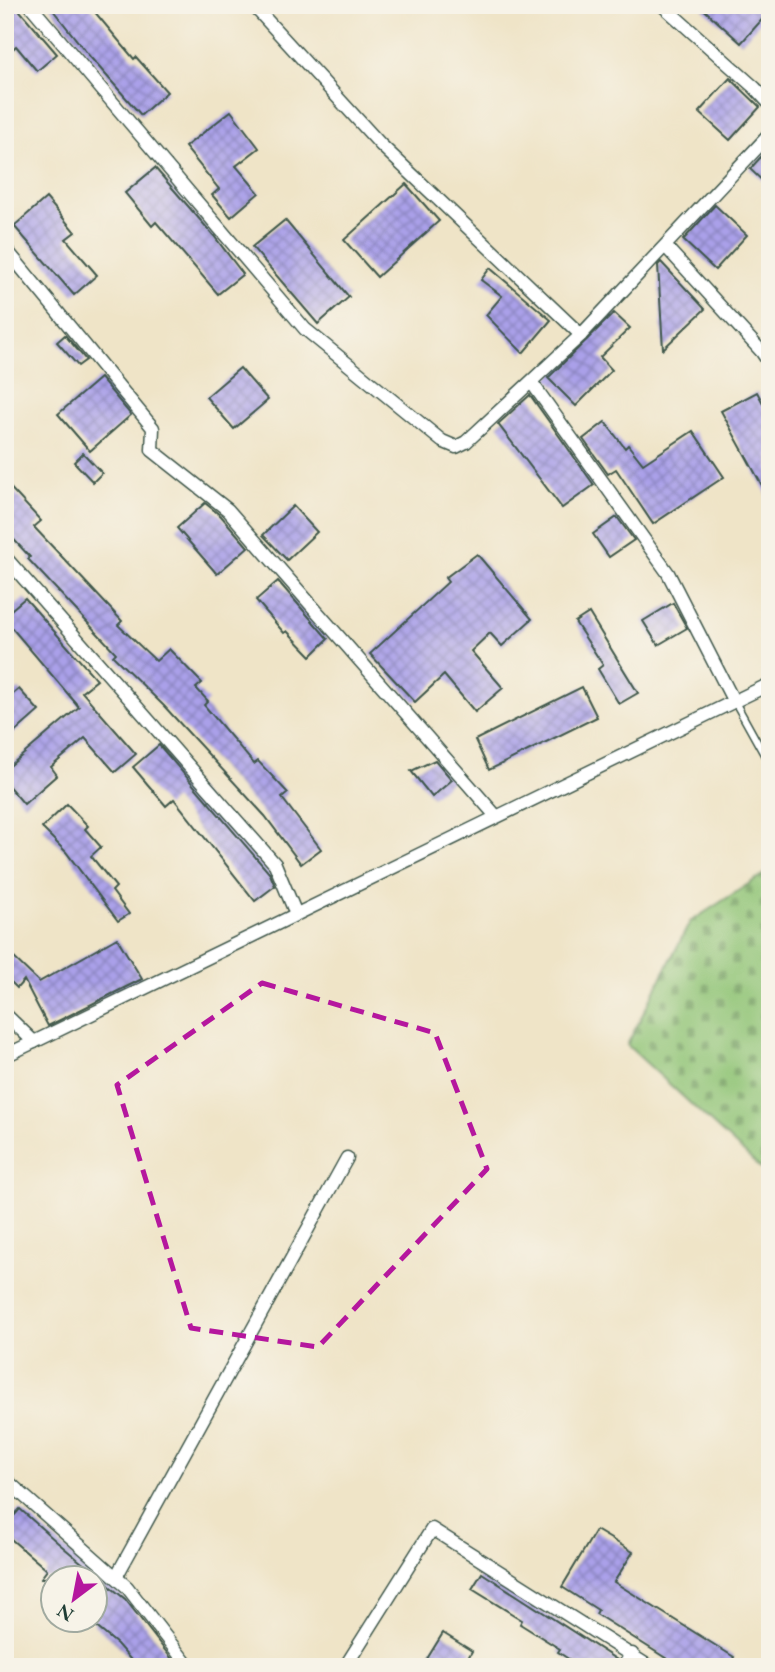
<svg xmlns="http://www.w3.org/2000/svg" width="775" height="1672" font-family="'EB Garamond',serif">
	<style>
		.cemetery { fill: url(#cemetery-stones); stroke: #588055; stroke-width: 2 }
		.building { fill: url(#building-cross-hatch) }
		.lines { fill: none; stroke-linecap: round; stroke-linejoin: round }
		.lane-casing { stroke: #3e564a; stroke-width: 9 }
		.street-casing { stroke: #3e564a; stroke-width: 15 }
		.lane { stroke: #fff; stroke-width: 6 }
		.street { stroke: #fff; stroke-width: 12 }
		.marked { fill: none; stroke: #b5179e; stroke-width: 5; stroke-dasharray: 14 9; stroke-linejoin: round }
	</style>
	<defs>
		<pattern id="cemetery-stones" width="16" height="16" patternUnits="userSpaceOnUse" patternTransform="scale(1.75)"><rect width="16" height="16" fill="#90c476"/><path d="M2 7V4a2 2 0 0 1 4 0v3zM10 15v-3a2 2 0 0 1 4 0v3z" fill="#75a062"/></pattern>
		<pattern id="building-cross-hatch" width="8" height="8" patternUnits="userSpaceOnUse" patternTransform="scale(1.75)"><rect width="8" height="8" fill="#aaa0e9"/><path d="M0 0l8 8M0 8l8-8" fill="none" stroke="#8a84be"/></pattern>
	</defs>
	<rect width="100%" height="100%" fill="#f7f3e8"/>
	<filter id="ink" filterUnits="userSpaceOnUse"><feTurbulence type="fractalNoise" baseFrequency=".0143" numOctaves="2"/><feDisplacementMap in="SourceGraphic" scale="14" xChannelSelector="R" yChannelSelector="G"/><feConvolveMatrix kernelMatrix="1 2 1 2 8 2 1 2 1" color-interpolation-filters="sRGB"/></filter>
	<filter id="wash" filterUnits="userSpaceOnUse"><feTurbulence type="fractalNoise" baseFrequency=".00686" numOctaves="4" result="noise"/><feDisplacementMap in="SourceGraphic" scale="28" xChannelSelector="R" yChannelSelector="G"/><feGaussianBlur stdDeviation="1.57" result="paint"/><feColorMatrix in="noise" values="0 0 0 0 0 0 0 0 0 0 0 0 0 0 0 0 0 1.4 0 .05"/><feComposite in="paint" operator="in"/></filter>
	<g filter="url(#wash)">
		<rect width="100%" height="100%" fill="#efe4c7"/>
		<path class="cemetery" d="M 770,870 L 770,1177 L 627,1045 L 690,922 Z"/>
		<g id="blocks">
			<g class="building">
				<path d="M 5,5 L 15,5 L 57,54 L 37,71 L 16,46 L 5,56 Z"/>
				<path d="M 49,5 L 89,5 L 134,59 L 136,57 L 167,92 L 141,115 L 91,58 Z"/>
				<path d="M 699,5 L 760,5 L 768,13 L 741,43 Z"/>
				<path d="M 730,78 L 760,107 L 730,140 L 699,112 Z"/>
				<path d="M 231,111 L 259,148 L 236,166 L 259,193 L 231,217 L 212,195 L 219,189 L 185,147 Z"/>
				<path d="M 770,147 L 770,188 L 750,169 Z"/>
				<path d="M 155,168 L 214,236 L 243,274 L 218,294 L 156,222 L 152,226 L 125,193 Z"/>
				<path d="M 406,184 L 439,221 L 377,277 L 344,240 Z"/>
				<path d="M 46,198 L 75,232 L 66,239 L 97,275 L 74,295 L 14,226 Z"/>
				<path d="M 715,205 L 747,235 L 715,270 L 683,240 Z"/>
				<path d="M 285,220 L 349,297 L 318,324 L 252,247 Z"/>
				<path d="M 661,262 L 705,309 L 663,349 L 658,265 Z"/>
				<path d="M 490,268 L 551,320 L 523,353 L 486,315 L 502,296 L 481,280 Z"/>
				<path d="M 614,313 L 630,328 L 600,357 L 612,370 L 576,406 L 548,378 Z"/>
				<path d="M 65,335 L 86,360 L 78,366 L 57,342 Z"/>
				<path d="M 240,368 L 268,400 L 234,429 L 206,397 Z"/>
				<path d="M 100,378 L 131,415 L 90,451 L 58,414 Z"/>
				<path d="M 757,392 L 770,416 L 770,500 L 721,411 Z"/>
				<path d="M 530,395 L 594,485 L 562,508 L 498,424 Z"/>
				<path d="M 605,422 L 625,448 L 628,445 L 643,464 L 693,431 L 724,477 L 653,524 L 616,469 L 608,474 L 583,439 Z"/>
				<path d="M 83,453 L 102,473 L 93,482 L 74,462 Z"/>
				<path d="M 5,482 L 41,521 L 34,527 L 122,621 L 118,625 L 156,661 L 169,649 L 202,683 L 196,688 L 208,701 L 204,705 L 254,764 L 258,761 L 288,793 L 282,798 L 321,849 L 301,864 L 265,816 L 164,706 L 113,656 L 116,653 L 28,559 L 30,557 L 5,530 Z"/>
				<path d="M 205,503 L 221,516 L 248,547 L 217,574 L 177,528 Z"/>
				<path d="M 293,506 L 317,532 L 287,560 L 263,535 Z"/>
				<path d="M 617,517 L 634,540 L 609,557 L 593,534 Z"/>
				<path d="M 477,554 L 532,619 L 502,646 L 490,633 L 471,651 L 503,688 L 475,712 L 444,675 L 415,702 L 370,654 L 448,582 L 445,578 Z"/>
				<path d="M 278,581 L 328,639 L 311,656 L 287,631 L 284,633 L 256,600 Z"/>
				<path d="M 25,598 L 97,680 L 82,692 L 136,754 L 115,772 L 85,738 L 51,767 L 57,775 L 24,804 L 5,782 L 5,770 L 79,707 L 5,620 L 5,615 Z"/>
				<path d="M 673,603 L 687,628 L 658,645 L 643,621 Z"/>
				<path d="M 589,613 L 638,693 L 619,704 L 598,669 L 603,665 L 575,622 Z"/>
				<path d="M 582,687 L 597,717 L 489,770 L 475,740 Z"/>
				<path d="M 19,689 L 39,711 L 5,741 L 5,701 Z"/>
				<path d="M 159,745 L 270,874 L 275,886 L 255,901 L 174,799 L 166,806 L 133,767 Z"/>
				<path d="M 435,760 L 452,780 L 432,797 L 411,771 Z"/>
				<path d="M 67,804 L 88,826 L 85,829 L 101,847 L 91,856 L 116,887 L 112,891 L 129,914 L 118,921 L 66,852 L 42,828 Z"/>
				<path d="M 117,938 L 142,979 L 48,1026 L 24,980 L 17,988 L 5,976 L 5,949 L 39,982 Z"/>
				<path d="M 20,1509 L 57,1542 L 125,1599 L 178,1667 L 137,1667 L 117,1644 L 94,1625 L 94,1578 L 41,1578 L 47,1570 L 5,1534 L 5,1526 Z"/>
				<path d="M 596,1530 L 633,1552 L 614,1582 L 734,1657 L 728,1667 L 680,1667 L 596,1614 L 598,1610 L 562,1587 Z"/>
				<path d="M 482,1573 L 617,1660 L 614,1667 L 581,1667 L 558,1652 L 560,1649 L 520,1624 L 522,1620 L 472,1589 Z"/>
				<path d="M 443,1633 L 472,1651 L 463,1667 L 422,1667 Z"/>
			</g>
		</g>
	</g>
	<g filter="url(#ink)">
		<use href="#blocks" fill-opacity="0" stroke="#3e564a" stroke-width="2"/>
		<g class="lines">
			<g class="lane-casing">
				<path id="lane" d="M 735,702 L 770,765"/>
			</g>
			<g class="street-casing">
				<g id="street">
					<path d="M 30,5 L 305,329 L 442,441 L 456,447 L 466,442 L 581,335 L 770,134"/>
					<path d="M 253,5 L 381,145 L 581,335"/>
					<path d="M 662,5 L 755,88 L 770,104"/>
					<path d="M 666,247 L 762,352 L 770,364"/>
					<path d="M 5,248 L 153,428 L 152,450 L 228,510 L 496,816"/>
					<path d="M 532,383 L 668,573 L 733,700"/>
					<path d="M 5,557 L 275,864 L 296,914"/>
					<path d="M 5,1014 L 34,1042"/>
					<path d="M 5,1056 L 770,684"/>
					<path d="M 5,1479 L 127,1587 L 189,1667"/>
					<path d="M 116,1577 L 347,1158"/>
					<path d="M 345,1667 L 432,1529 L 650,1667"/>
					<path d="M 623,1667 L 632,1654"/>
				</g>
			</g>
			<use href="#lane" class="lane"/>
			<use href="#street" class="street"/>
		</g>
	</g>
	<path class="marked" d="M 262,983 L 435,1033 L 487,1169 L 318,1347 L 191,1328 L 117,1085 Z"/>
	<rect width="775" height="1672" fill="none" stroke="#f7f3e8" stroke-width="28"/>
	<g transform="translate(74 1599) rotate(212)"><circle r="33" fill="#f7f3e8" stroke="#a1aaa0" stroke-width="2"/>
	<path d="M0-5L12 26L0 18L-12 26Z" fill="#b5179e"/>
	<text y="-10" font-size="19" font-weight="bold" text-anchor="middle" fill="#1f3d34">N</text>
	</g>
</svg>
